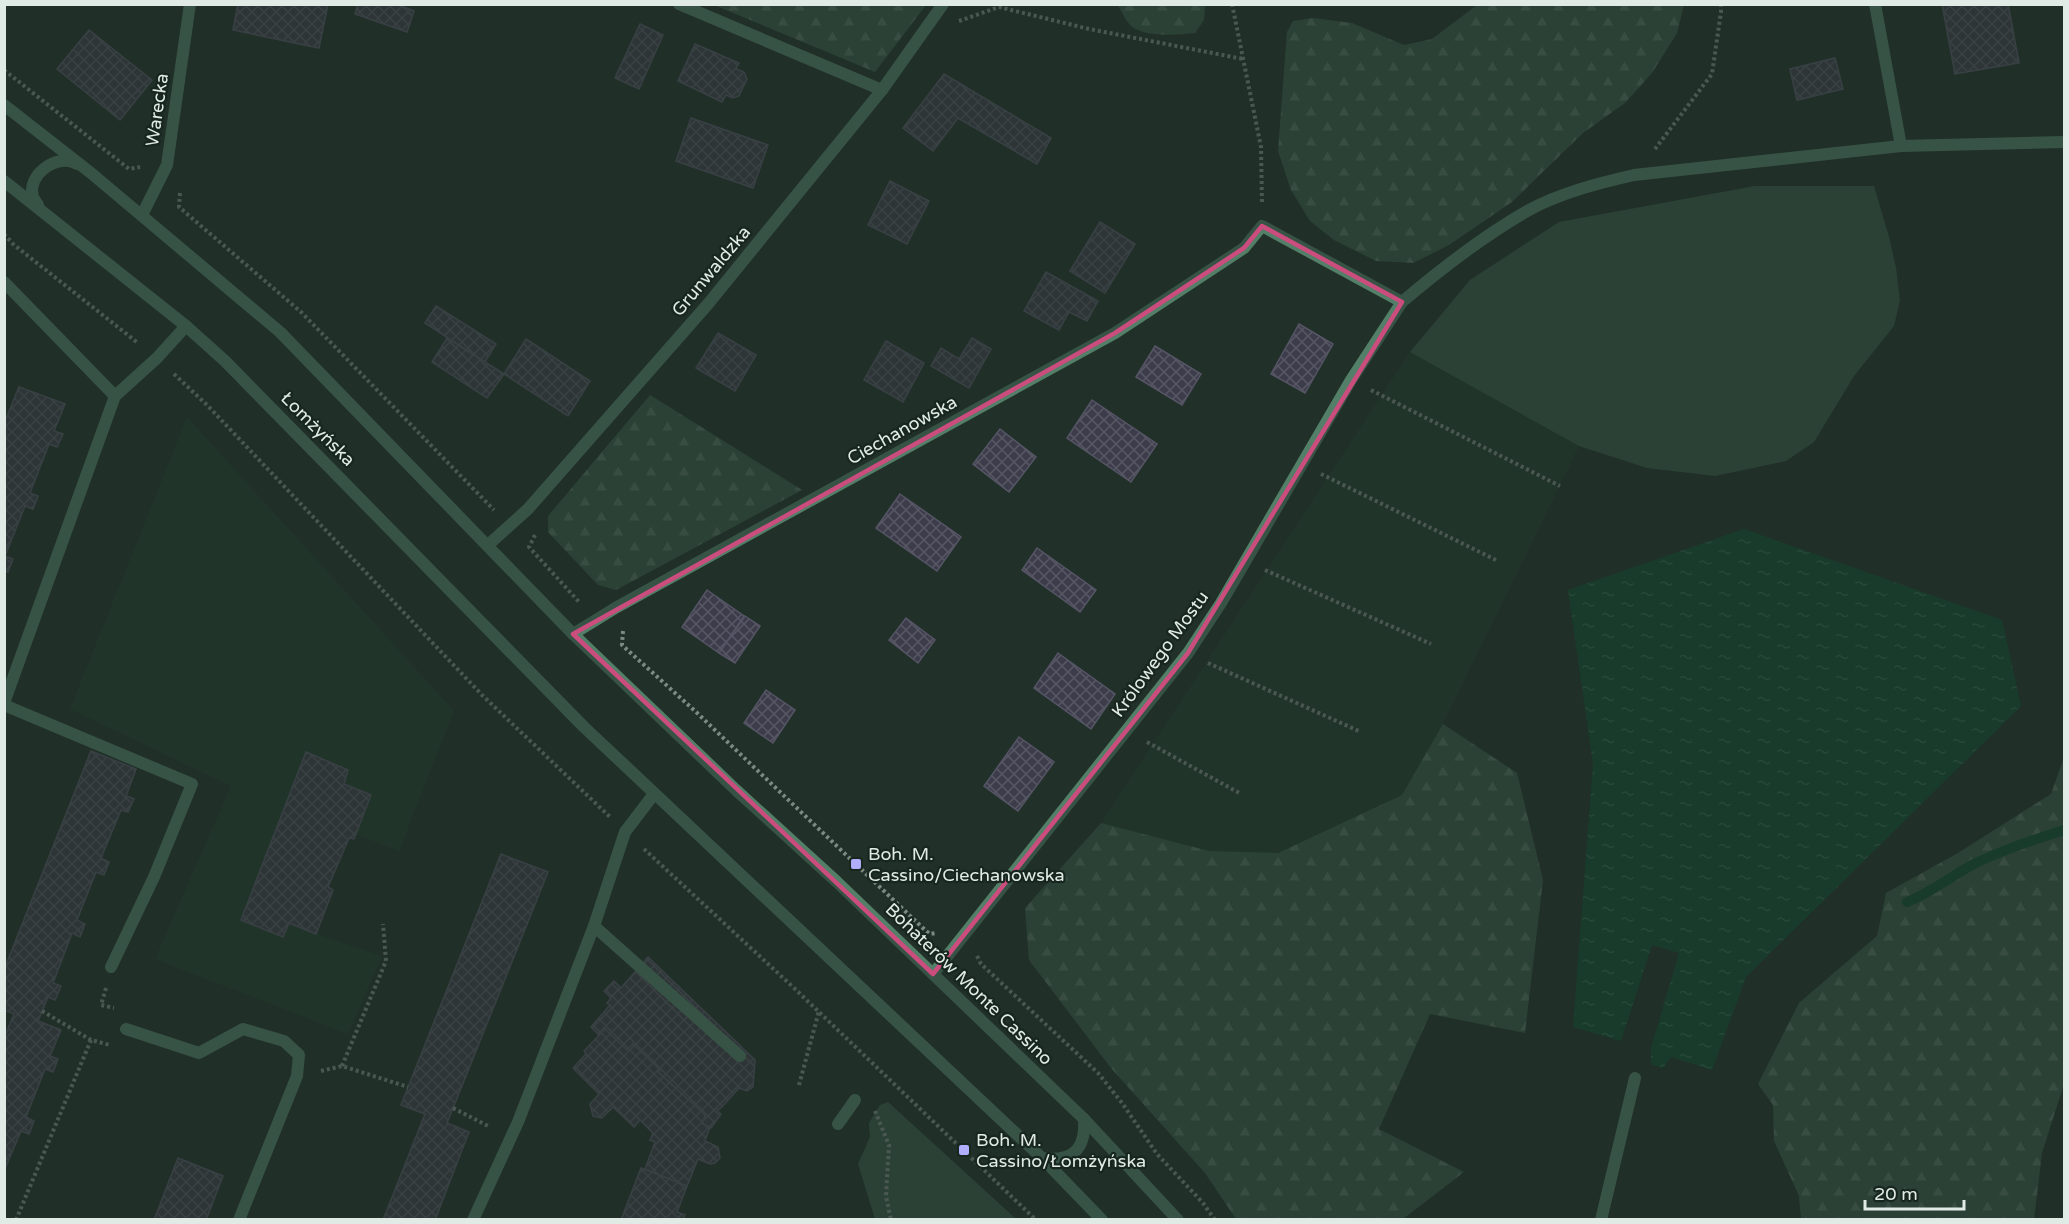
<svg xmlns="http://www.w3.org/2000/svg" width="2069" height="1224" font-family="'Varela Round',sans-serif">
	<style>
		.built { fill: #233a2e }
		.grass { fill: #395848 }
		.forest { fill: url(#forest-firs) }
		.water { fill: url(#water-ripples) }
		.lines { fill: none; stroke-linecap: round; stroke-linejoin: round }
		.stream { stroke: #0e4b31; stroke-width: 10 }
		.building { fill: url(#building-cross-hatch); stroke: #556; stroke-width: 1.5 }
		.path { stroke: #7d8a83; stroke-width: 4; stroke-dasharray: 3 3; stroke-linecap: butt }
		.service { stroke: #537f68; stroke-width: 12 }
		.minor { stroke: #537f68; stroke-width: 12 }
		.tertiary { stroke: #537f68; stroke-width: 12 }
		.marked { fill: none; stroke: #ca4d7e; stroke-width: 4.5; stroke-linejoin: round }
		.poi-dot { fill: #b0aefa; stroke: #17261e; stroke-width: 2 }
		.labels { text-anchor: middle; stroke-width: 4.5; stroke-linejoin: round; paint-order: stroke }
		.street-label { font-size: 18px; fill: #e1ebe5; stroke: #17261e }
		.poi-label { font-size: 18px; fill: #e1ebe5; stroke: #17261e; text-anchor: start }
	</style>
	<defs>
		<pattern id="forest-firs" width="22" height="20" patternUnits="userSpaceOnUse" patternTransform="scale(1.5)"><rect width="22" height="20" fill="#395848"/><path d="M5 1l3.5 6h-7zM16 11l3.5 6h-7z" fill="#557062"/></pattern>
		<pattern id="water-ripples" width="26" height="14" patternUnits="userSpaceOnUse" patternTransform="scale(1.5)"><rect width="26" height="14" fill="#0e4b31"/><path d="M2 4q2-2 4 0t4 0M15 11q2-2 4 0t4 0" fill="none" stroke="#31654f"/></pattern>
		<pattern id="building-cross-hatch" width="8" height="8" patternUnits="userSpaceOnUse" patternTransform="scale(1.5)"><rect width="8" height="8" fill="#3c3c4b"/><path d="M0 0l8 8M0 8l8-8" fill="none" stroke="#585865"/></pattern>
	</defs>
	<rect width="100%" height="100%" fill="#213028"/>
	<g class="built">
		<path d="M 1410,352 L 1579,446 L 1443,724 L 1402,795 L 1278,853 L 1209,851 L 1101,823 Z"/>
		<path d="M 187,417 L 454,711 L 399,851 L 356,834 L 354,839 L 349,838 L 328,887 L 333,890 L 316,934 L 382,956 L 348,1034 L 155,959 L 231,786 L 70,709 Z"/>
	</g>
	<g class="grass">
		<path d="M 1755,186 L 1874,186 L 1889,237 L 1896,268 L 1900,300 L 1894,326 L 1854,376 L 1814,442 L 1786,461 L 1715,476 L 1647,468 L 1579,446 L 1410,352 L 1470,280 L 1559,222 Z"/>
		<path d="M 888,1102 L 1015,1218 L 1016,1219 L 875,1219 L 858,1164 L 870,1137 L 869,1123 L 880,1105 Z"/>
	</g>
	<g class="forest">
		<path d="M 714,5 L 926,5 L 875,72 Z"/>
		<path d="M 1118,5 L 1205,5 L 1204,20 L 1195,33 C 1177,35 1144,38 1130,25 C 1125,19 1121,11 1118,5 Z"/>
		<path d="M 1477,5 L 1684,5 L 1677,33 L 1652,73 L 1625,103 L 1583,133 L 1512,202 L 1449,245 L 1413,263 L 1376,261 L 1334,240 L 1310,221 L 1291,190 L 1278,151 L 1287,32 L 1293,21 L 1313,18 L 1352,23 L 1404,45 L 1432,39 Z"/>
		<path d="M 650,395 L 802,490 L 616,590 L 598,585 L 548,532 L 548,516 Z"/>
		<path d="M 1443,724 L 1517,773 L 1543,880 L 1525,1033 L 1430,1014 L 1379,1129 L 1464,1172 L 1403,1219 L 1236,1219 L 1205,1173 L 1111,1068 L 1029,960 L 1025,908 L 1101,823 L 1209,851 L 1278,853 L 1402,795 Z"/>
		<path d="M 2064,757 L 2064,1084 L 2042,1153 L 2034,1219 L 1801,1219 L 1799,1196 L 1774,1141 L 1773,1105 L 1758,1084 L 1799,1003 L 1877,936 L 1886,893 L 1958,853 L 2051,794 Z"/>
	</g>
	<path class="water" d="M 1744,529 L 2002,620 L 2021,706 L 1746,977 L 1712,1070 L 1671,1057 L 1663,1068 L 1651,1064 L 1651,1048 L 1679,953 L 1652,945 L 1621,1041 L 1573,1027 L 1593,764 L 1568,590 Z"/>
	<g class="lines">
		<path class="stream" d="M 1907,902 C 1930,893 1950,877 1972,865 C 2002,850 2033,840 2064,830"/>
	</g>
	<g class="building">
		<path d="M 238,4 L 328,4 L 319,48 L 233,30 Z"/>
		<path d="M 358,4 L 396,4 L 414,11 L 407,32 L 355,14 Z"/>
		<path d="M 1942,4 L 2008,4 L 2019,63 L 1955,74 Z"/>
		<path d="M 640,24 L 663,35 L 639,89 L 615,78 Z"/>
		<path d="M 89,30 L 152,80 L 120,120 L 57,69 Z"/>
		<path d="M 695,44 L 739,63 L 736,69 L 744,72 L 747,79 L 739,96 L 733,98 L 726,95 L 722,102 L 678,81 Z"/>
		<path d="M 1835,58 L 1843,89 L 1797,100 L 1790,69 Z"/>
		<path d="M 944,74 L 1051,138 L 1037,164 L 958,118 L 933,151 L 903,128 Z"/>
		<path d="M 691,118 L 768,145 L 753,188 L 676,161 Z"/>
		<path d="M 890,181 L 929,201 L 907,244 L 868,225 Z"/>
		<path d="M 1100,222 L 1135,244 L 1105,293 L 1070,271 Z"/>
		<path d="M 1046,272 L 1098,301 L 1087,321 L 1069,312 L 1059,330 L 1024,311 Z"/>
		<path d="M 436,306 L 496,344 L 485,362 L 425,323 Z"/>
		<path d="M 1299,324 L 1333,344 L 1305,393 L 1271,374 Z"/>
		<path d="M 718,333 L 756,355 L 735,391 L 696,368 Z"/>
		<path d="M 447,338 L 504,374 L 487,398 L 432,362 Z"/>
		<path d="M 972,338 L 991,349 L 969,388 L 931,366 L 941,348 L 959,359 Z"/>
		<path d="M 526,339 L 590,381 L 568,416 L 504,374 Z"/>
		<path d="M 886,341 L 924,363 L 903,402 L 864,380 Z"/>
		<path d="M 1155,346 L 1201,374 L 1182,405 L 1136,377 Z"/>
		<path d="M 19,387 L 65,404 L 54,431 L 63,434 L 57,447 L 49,444 L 30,493 L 38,496 L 33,509 L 25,506 L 5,556 L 13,559 L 8,572 L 4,571 L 4,424 Z"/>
		<path d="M 1092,400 L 1157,444 L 1131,482 L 1067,438 Z"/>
		<path d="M 1000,429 L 1036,457 L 1009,492 L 973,464 Z"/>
		<path d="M 900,494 L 961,537 L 937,571 L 876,528 Z"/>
		<path d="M 1037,548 L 1096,590 L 1080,612 L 1022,570 Z"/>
		<path d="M 707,590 L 744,616 L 719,653 L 682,627 Z"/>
		<path d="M 745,616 L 760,626 L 735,663 L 719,653 Z"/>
		<path d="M 906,618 L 935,640 L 918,663 L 889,640 Z"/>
		<path d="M 1058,653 L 1115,694 L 1091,729 L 1034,688 Z"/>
		<path d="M 766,690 L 795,710 L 773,743 L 744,723 Z"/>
		<path d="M 1019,737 L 1054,762 L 1018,811 L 984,786 Z"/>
		<path d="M 91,751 L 136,769 L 126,796 L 134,799 L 128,812 L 121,810 L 101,858 L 109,862 L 104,875 L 96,872 L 77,920 L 85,924 L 80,937 L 72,933 L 53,983 L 61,986 L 55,1000 L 48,997 L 38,1021 L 61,1030 L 50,1056 L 58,1059 L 53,1072 L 45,1069 L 26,1117 L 34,1121 L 29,1134 L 21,1131 L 4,1171 L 4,1038 L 14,1014 L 4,1010 L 4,970 Z"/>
		<path d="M 306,752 L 348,770 L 344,784 L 371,795 L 354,839 L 349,838 L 328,887 L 333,890 L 316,934 L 289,923 L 283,937 L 241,920 Z"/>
		<path d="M 501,854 L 548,872 L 447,1123 L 469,1132 L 435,1220 L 383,1220 L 425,1114 L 401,1105 Z"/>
		<path d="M 648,957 L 755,1060 L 753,1087 L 747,1091 L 739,1088 L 721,1108 L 717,1110 L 721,1114 L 711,1128 L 702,1124 L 705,1115 L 658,1072 L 660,1070 L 633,1044 L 627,1050 L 605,1029 L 599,1035 L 591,1027 L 610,1005 L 607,1003 L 611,998 L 604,991 L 614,981 L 621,988 Z"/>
		<path d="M 605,1029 L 627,1050 L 633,1044 L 660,1070 L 658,1072 L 705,1115 L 702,1124 L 710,1127 L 705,1141 L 718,1147 L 720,1158 L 715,1163 L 710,1164 L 698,1159 L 687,1186 L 645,1169 L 655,1142 L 650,1140 L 653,1133 L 640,1120 L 634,1127 L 613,1107 L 602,1118 L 593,1116 L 590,1104 L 599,1094 L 573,1068 L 586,1054 L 584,1051 Z"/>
		<path d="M 178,1158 L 223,1176 L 206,1220 L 154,1220 Z"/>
		<path d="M 641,1168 L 687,1186 L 677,1212 L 685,1215 L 683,1220 L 621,1220 Z"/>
	</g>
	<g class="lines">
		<g class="path">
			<path d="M 1232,4 L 1261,147 L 1262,204"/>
			<path d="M 959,21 L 999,7 L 1089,29 L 1243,59"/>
			<path d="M 4,70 L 129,169 L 140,167"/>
			<path d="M 1655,149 L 1712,74 L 1721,12 L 1721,4"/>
			<path d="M 180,193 L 179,207 L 301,312 L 494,510"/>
			<path d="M 4,234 L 13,244 L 138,343"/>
			<path d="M 174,374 L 207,405 L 482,695 L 610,817"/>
			<path d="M 1371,390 L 1560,486"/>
			<path d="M 1321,474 L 1496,560"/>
			<path d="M 535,535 L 529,547 L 580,603"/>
			<path d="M 1265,570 L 1431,644"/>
			<path d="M 623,631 L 622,645 L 695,711 L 926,931 L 930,934 L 936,933"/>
			<path d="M 1208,663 L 1361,732"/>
			<path d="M 1147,742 L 1241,794"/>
			<path d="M 644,849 L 794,988 L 1036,1220"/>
			<path d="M 977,956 L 981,964 L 1098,1073 L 1122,1103 L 1157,1154 L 1203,1203 L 1215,1220"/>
			<path d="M 106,988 L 101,1005 L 114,1008"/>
			<path d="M 42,1011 L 91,1040 L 110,1045"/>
			<path d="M 342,1066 L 386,961 L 383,924"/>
			<path d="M 321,1071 L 342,1066 L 408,1087"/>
			<path d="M 799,1085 L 819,1011"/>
			<path d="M 453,1108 L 490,1127"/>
			<path d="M 875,1111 L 889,1145 L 886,1196 L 891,1220"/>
			<path d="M 16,1220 L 91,1040"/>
		</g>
		<g class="service">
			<path d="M 1875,4 L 1901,146"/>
			<path d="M 4,282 L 115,396"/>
			<path d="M 1402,302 C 1442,268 1483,236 1529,210 C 1560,193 1599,183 1634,175 L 1901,146 L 2064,142"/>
			<path d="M 4,703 L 115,396 L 157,358 L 186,326"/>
			<path d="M 4,705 L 192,784 L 154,877 L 111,967"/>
			<path d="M 594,926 L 740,1056"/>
			<path d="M 126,1029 L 199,1053 L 243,1029 L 284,1041 L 299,1055 L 297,1076 L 239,1220"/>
			<path d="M 838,1124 L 855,1100"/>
			<path d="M 473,1220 L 518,1122 L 594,926 L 625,832 L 654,794"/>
			<path d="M 1601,1220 L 1635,1078"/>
		</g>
		<g class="minor">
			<path d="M 679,4 L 882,90"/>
			<path d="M 142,215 L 167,165 L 190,4"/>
			<path d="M 488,545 L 528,509 L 708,304 L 882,90 L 943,4"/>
			<path d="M 573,634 L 617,607 L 1115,333 L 1244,248 L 1262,226 L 1402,302 L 1351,380 L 1221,603 L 1188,653 L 933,974"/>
		</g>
		<g class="tertiary">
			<path d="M 4,105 L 91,173 L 280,332 L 573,634 L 736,790 L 837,882 L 1084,1119 L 1178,1220"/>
			<path d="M 4,181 L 186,326 L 225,361 L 584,727 L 1042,1158 L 1102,1220"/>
			<path d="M 38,205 C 37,203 34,200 33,197 C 26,175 58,152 77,164"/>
			<path d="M 1042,1158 C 1073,1162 1086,1149 1084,1119"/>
		</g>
	</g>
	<path d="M0 0H2069V1224H0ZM 1262,226 L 1402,302 L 1188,653 L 933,974 L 573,634 L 1115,333 L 1244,248 Z" fill="#213028" fill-opacity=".55" fill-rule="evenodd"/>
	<path class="marked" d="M 1262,226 L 1402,302 L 1188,653 L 933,974 L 573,634 L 1115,333 L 1244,248 Z"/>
	<g class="poi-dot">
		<rect x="850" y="858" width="12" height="12" rx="3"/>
		<rect x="958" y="1144" width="12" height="12" rx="3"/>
	</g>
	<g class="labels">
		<g class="street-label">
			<text transform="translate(157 110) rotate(-82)" y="6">Warecka</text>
			<text transform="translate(711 271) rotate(-50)" y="6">Grunwaldzka</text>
			<text transform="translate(318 429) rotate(45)" y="6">Łomżyńska</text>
			<text transform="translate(902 430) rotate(-29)" y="6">Ciechanowska</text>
			<text transform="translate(1160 654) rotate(-54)" y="6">Królowego Mostu</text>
			<text transform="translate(969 984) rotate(44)" y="6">Bohaterów Monte Cassino</text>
		</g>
		<g class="poi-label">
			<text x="868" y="860">Boh. M.<tspan x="868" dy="21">Cassino/Ciechanowska</tspan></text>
			<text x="976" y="1146">Boh. M.<tspan x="976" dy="21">Cassino/Łomżyńska</tspan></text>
		</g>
	</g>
	<rect width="2069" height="1224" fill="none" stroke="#e1ebe5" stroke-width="12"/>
	<path d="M1865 1200v9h99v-9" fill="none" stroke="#e1ebe5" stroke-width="3"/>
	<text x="1874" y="1200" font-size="18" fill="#e1ebe5" stroke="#17261e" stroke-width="4.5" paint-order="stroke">20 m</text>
</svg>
